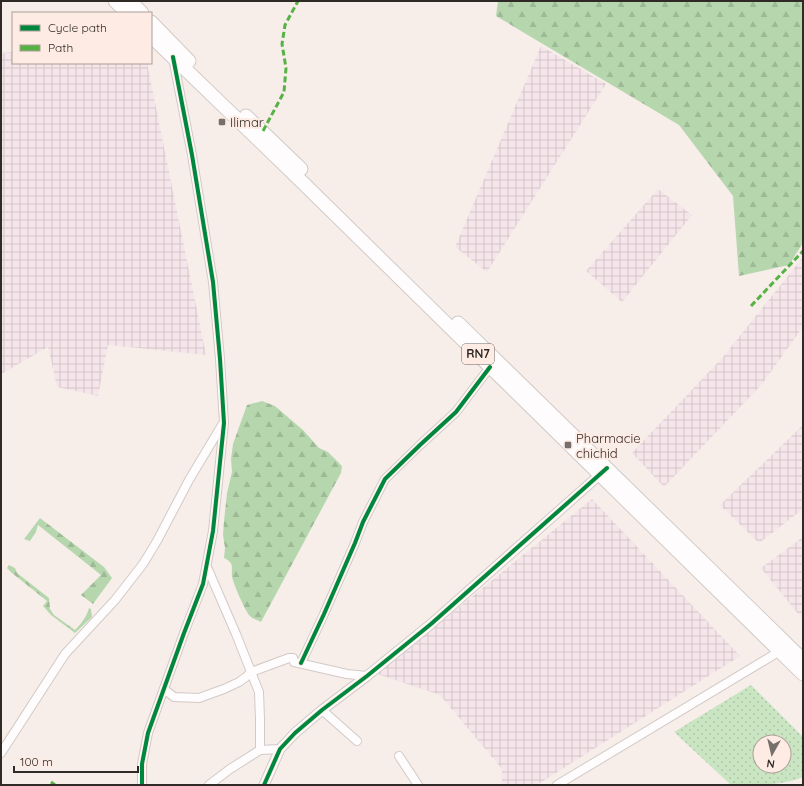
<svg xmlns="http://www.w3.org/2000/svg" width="804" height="786" font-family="Quicksand,sans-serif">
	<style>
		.industrial { fill: url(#industrial-grid) }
		.grass { fill: url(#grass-dots); fill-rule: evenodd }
		.forest { fill: url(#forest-firs) }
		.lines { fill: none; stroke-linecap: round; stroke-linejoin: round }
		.minor-casing { stroke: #d2cac7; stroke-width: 10 }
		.tertiary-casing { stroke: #d2cac7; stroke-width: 11 }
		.trunk-casing { stroke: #d2cac7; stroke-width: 15 }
		.minor { stroke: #fefcfc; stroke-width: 8 }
		.tertiary { stroke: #fefcfc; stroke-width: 9 }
		.trunk { stroke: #fefcfc; stroke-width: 13 }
		.quiet { stroke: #56b245; stroke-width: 3; stroke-dasharray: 6 3; stroke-linecap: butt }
		.cycleway-casing { stroke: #fdebe4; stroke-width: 6 }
		.cycleway { stroke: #00873e; stroke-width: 4 }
		.poi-dot { fill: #766f6b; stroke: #fdebe4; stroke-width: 1.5 }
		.labels { text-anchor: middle; stroke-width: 4; stroke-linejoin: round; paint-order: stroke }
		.shield { fill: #fdebe4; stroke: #6e6460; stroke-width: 1 }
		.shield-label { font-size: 12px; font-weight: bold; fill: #302a27 }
		.poi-label { font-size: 13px; fill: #302a27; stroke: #fdebe4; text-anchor: start }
	</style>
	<defs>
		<pattern id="industrial-grid" width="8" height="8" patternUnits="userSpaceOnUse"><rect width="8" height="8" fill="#f6e5ea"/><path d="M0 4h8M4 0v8" fill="none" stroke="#d3c5c9"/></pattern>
		<pattern id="grass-dots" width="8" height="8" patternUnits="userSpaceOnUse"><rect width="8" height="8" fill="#cae5c2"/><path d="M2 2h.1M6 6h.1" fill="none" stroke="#aec5a7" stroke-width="1.8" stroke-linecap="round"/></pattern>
		<pattern id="forest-firs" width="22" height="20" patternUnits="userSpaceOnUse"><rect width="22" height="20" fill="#b6d7ad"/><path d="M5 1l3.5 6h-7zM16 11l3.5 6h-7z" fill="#9db995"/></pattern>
	</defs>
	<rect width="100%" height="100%" fill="#f7eeea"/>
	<g class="industrial">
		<path d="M 541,46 L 606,84 L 487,272 L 455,247 Z"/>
		<path d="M 13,52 L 13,63 L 147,63 L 206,355 L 108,345 L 98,396 L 57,387 L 48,347 L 1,374 L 1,53 Z"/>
		<path d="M 658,189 L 692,215 L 622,302 L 586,271 Z"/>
		<path d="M 803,257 L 803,327 L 762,384 L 664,487 L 632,453 L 723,357 Z"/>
		<path d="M 803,425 L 803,509 L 759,543 L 720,505 Z"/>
		<path d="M 592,499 L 740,656 L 537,785 L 502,785 L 502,769 L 440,695 L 377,674 Z"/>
		<path d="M 803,537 L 803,620 L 761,568 Z"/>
	</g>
	<path class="grass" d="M 751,685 L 803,737 L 803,777 C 782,786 754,785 731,785 L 674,732 ZM 760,742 L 784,742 L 784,766 L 760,766 Z"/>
	<g class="forest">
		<path d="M 498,1 L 803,1 L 803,243 L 789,265 L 739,276 L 733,196 L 679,125 L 496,16 Z"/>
		<path d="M 262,401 L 275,406 L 303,430 L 319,448 L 328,452 L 342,466 L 341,473 L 261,622 C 257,620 253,619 250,616 C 246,613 232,581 232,576 C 231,566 235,564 224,558 L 225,548 L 223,535 L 224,521 L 227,493 L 232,472 L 231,459 L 233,444 L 247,405 Z"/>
		<path d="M 40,518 L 104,567 L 112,578 L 93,604 L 81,595 L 101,575 L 38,525 L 36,532 L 30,541 L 24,539 Z"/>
		<path d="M 9,565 L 15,568 L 17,573 L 49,598 L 50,609 L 54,615 L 75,630 C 81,624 87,616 89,608 L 91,609 L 92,617 L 75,633 L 51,615 L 43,606 L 47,601 L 12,573 L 7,568 Z"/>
	</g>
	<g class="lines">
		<g class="minor-casing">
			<g id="minor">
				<path d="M 207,567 L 236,634 L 259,692 L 260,719 L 260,750"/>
				<path d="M 301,663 L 324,614 L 355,543 L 363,522 L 385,479 L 420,445 L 456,412 L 490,367"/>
				<path d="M 164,689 L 174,697 L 199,698 L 224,689 L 239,682 L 246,677 L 251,672 L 289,658 L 293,658 L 294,662 L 347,674 L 367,676"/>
				<path d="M 322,710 L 357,741"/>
				<path d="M 1,753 L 65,654 L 115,600 L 143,564 L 157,541 L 189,480 L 222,425"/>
				<path d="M 399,756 L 418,785"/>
				<path d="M 142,785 L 142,764 L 148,733 L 184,633 L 203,584 L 213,531 L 224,423 L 220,359 L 213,282 L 192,155 L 173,58"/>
				<path d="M 209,785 L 230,769 L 260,750 L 280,749"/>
				<path d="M 557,785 L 780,651"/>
			</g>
		</g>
		<g class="tertiary-casing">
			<path id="tertiary" d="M 264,785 L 280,749 L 295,733 L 322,710 L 367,676 L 431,624 L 604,471"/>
		</g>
		<g class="trunk-casing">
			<g id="trunk">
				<path d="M 115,1 L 127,13"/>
				<path d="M 130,1 L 142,13"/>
				<path d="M 151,22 L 189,61"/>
				<path d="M 151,36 L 296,176 L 803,674"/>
				<path d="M 246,116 L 301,169"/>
				<path d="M 458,323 L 803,660"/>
			</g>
		</g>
		<use href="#minor" class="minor"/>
		<use href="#tertiary" class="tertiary"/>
		<use href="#trunk" class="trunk"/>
		<g class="quiet">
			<path d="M 263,131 L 284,92 L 286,68 L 282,44 L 285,25 L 298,1"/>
			<path d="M 751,306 L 803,251"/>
			<path d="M 51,782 L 55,785"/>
		</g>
		<g class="cycleway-casing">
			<g id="cycleway">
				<path d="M 301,663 L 324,614 L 355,543 L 363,522 L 385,479 L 420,445 L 456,412 L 490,367"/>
				<path d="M 142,785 L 142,764 L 148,733 L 184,633 L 203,584 L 213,531 L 224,423 L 220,359 L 213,282 L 192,155 L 173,57"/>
				<path d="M 264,785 L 280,749 L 295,733 L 322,710 L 367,676 L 431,624 L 607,468"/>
			</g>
		</g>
		<use href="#cycleway" class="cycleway"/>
	</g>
	<g class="poi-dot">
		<rect x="218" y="118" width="8" height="8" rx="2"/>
		<rect x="564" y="441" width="8" height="8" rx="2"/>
	</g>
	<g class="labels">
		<rect class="shield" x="462" y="344" width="32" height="20" rx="3"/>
		<g class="shield-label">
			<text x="478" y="358">RN7</text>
		</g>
		<g class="poi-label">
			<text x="230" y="127">Ilimar</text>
			<text x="576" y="443">Pharmacie<tspan x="576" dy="15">chichid</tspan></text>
		</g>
	</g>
	<rect width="804" height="786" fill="none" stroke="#302a27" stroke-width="4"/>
	<rect x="12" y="12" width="140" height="52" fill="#fdebe4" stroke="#ab9e98"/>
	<rect x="20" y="25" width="20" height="6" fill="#00873e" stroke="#ab9e98"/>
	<text x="48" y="32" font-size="12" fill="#302a27">Cycle path</text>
	<rect x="20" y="45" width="20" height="6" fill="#56b245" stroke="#ab9e98"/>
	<text x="48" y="52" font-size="12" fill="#302a27">Path</text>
	<g transform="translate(772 754) rotate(188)"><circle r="19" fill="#fdebe4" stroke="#ab9e98"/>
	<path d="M0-3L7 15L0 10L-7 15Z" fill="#766f6b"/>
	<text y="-6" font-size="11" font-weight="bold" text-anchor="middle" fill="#302a27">N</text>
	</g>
	<path d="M14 766v6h124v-6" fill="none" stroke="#302a27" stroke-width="2"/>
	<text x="20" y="766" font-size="12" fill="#302a27" stroke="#fdebe4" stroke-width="3" paint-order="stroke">100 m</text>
</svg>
